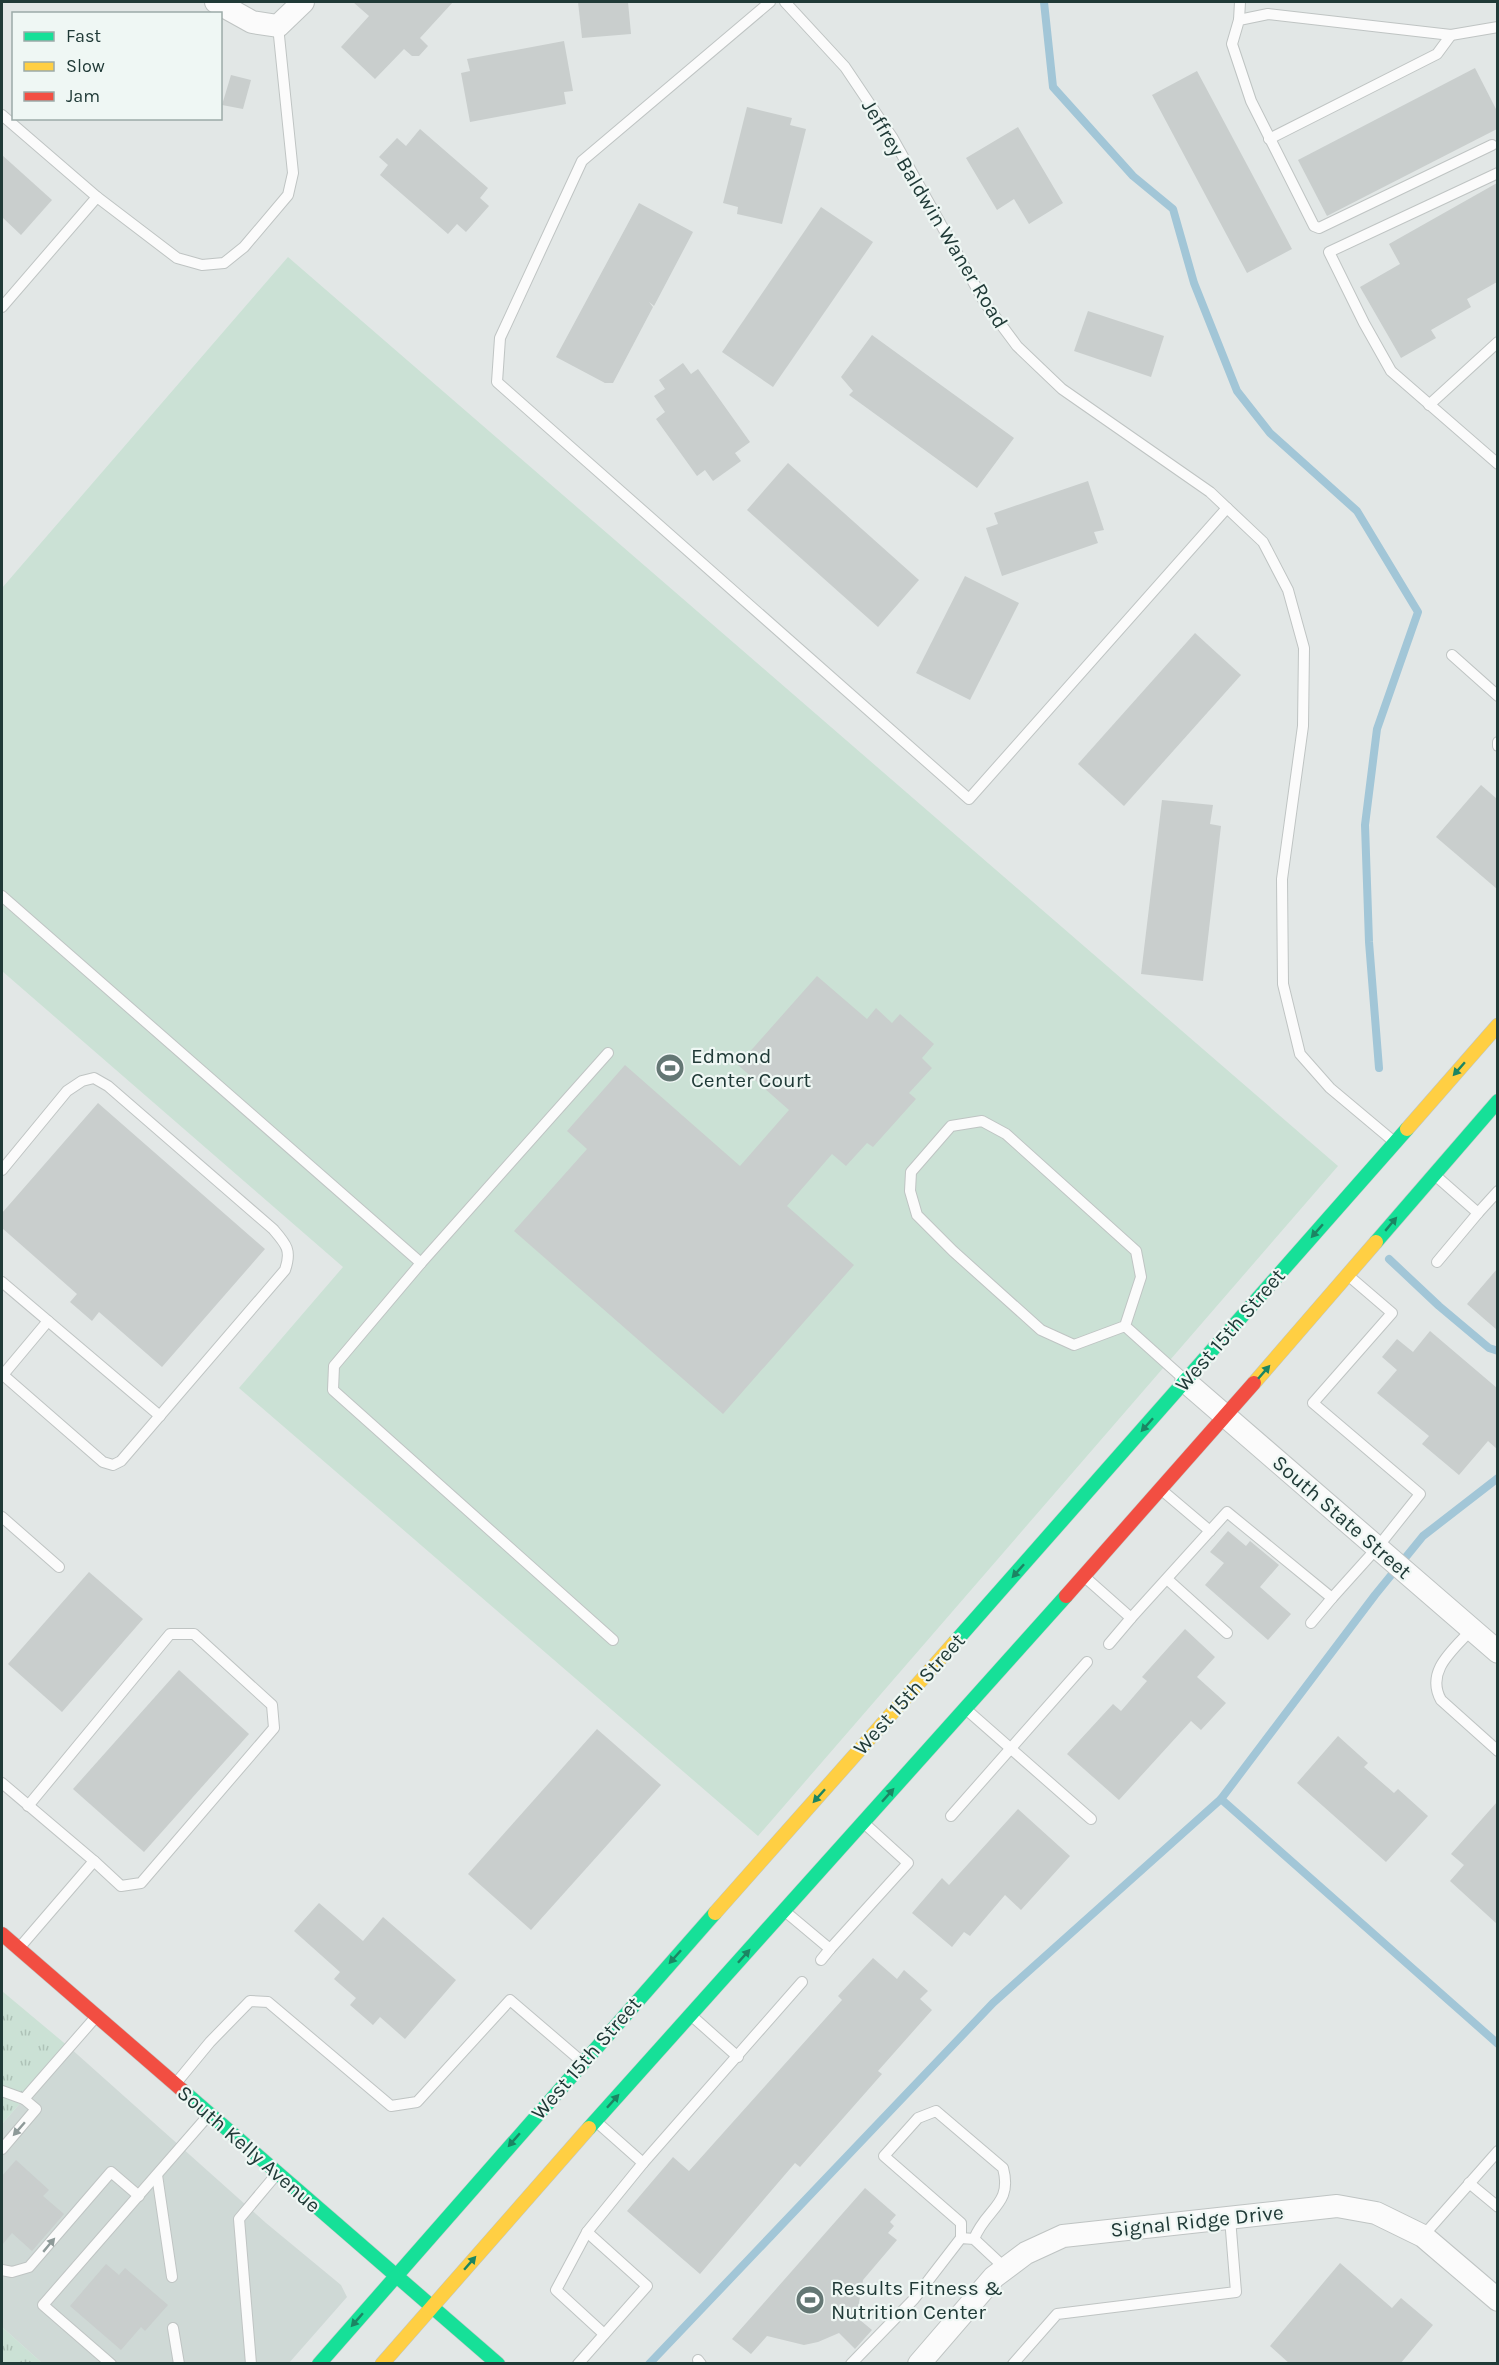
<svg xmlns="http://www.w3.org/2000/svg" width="1499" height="2365" font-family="Karla,sans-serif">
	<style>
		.built { fill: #cfd9d6 }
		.grass { fill: url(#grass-tufts) }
		.pitch { fill: #cbe1d5 }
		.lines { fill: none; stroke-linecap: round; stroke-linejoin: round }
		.stream { stroke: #a2c6d7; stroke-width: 8 }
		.building { fill: #c9cecd }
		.lane-casing { stroke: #bfc4c3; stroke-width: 12 }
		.street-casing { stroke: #bfc4c3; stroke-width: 24 }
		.fast-casing { stroke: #bec5c3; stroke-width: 15 }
		.slow-casing { stroke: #bec5c3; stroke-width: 15 }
		.jam-casing { stroke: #bec5c3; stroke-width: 15 }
		.lane { stroke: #fbfbfb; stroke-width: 10 }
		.street { stroke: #fbfbfb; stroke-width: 22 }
		.fast { stroke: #16e098; stroke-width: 14 }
		.slow { stroke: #ffcf43; stroke-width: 14 }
		.jam { stroke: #f24e42; stroke-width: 14 }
		.oneway { fill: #1c8563 }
		.oneway2 { fill: #8e9a99 }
		.labels { text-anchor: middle; stroke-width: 4.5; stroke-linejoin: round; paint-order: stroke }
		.street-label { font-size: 21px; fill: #203a37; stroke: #eff7f4 }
		.poi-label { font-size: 21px; fill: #203a37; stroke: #eff7f4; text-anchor: start }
	</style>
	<defs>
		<pattern id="grass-tufts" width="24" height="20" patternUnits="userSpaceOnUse" patternTransform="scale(1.5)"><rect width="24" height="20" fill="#cbe1d5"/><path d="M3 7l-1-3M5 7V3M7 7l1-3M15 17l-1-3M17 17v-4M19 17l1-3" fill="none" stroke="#aec2b7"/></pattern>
	</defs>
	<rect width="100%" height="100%" fill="#e2e7e6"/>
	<path class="built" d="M 69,2047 L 266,2223 L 341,2285 L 347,2297 L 289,2363 L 42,2363 L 2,2327 L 2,2124 Z"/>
	<g class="grass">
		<path d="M 2,1991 L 69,2047 L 2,2124 Z"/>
		<path d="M 2,2327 L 42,2363 L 2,2363 Z"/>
	</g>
	<path class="pitch" d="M 288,257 L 1338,1166 L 758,1836 L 239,1388 L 343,1267 L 2,971 L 2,588 Z"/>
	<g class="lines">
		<g class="stream">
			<path d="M 1044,2 L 1053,87 L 1133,176 L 1173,209 L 1194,283 L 1237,391 L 1270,433 L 1357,511 L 1418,612 L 1377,729 L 1365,825 L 1369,942 L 1379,1068"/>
			<path d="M 1389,1259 L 1439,1306 L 1489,1348 L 1498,1351"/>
			<path d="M 1221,1799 L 1498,2044"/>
			<path d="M 649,2364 L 993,2003 L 1221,1799 L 1375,1595 L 1423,1536 L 1498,1478"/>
		</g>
	</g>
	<g class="building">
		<path d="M 353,2 L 453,2 L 420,38 L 428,46 L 419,56 L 412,56 L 404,49 L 375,79 L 341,47 L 369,16 Z"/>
		<path d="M 578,2 L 628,2 L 631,34 L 582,38 Z"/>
		<path d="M 564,41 L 573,91 L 564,92 L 566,104 L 470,122 L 461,73 L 470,71 L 467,59 Z"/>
		<path d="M 1475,68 L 1497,111 L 1497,129 L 1327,216 L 1298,160 Z"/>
		<path d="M 1197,71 L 1292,249 L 1247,273 L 1152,95 Z"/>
		<path d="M 231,75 L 251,80 L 243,109 L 222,105 Z"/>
		<path d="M 747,107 L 792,118 L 790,125 L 806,129 L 782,224 L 737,214 L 738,207 L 723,203 Z"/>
		<path d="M 1018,127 L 1063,203 L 1029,224 L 1014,199 L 997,210 L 966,158 Z"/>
		<path d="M 420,129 L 488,188 L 480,198 L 489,206 L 466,232 L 457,224 L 448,234 L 380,175 L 388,165 L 379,157 L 397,138 L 406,146 Z"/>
		<path d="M 2,155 L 52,200 L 21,235 L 2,217 Z"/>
		<path d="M 1497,183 L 1497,282 L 1467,299 L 1471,307 L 1431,330 L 1436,338 L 1401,358 L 1360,287 L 1400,264 L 1389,244 Z"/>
		<path d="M 639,203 L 693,232 L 654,306 L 649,302 L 653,307 L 613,383 L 605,383 L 556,357 Z"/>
		<path d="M 821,207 L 873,242 L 773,387 L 722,352 Z"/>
		<path d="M 1088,311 L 1164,336 L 1151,377 L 1074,351 Z"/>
		<path d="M 872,335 L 1014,438 L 977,488 L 849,395 L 853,391 L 841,377 Z"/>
		<path d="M 683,363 L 691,374 L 698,369 L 750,442 L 735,453 L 741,461 L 713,481 L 705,470 L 697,476 L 656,419 L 665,412 L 654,396 L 665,389 L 659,380 Z"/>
		<path d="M 788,463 L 919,580 L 878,627 L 747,510 Z"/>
		<path d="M 1088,481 L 1104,530 L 1094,532 L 1098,543 L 1002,576 L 986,528 L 998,524 L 994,513 Z"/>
		<path d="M 965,576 L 1019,603 L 970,700 L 916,673 Z"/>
		<path d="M 1195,633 L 1241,675 L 1124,806 L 1078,764 Z"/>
		<path d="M 1481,785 L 1497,799 L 1497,889 L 1436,837 Z"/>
		<path d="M 1162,800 L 1213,805 L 1210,824 L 1221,826 L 1203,981 L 1141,974 Z"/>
		<path d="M 817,976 L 867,1019 L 876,1008 L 892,1023 L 900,1014 L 934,1044 L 922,1058 L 932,1068 L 909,1093 L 916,1099 L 873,1147 L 867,1143 L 846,1166 L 832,1154 L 787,1206 L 854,1265 L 723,1414 L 514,1231 L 587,1149 L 567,1131 L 625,1065 L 740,1166 L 789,1110 L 738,1065 Z"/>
		<path d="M 98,1103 L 265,1249 L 162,1367 L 99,1312 L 92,1321 L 70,1302 L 77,1294 L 2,1228 L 2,1213 Z"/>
		<path d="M 1497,1269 L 1497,1330 L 1467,1304 Z"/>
		<path d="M 1430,1331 L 1497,1388 L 1497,1449 L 1488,1441 L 1459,1475 L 1422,1444 L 1429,1436 L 1377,1393 L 1397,1370 L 1382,1357 L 1397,1339 L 1413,1352 Z"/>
		<path d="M 1228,1531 L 1246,1546 L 1250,1541 L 1279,1565 L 1260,1587 L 1291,1614 L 1268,1640 L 1205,1585 L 1224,1563 L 1210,1552 Z"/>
		<path d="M 89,1572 L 143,1619 L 62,1712 L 8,1664 Z"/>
		<path d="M 1185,1629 L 1215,1657 L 1197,1677 L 1226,1703 L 1201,1730 L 1191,1721 L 1119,1800 L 1067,1754 L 1113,1704 L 1121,1711 L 1147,1681 L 1142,1677 Z"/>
		<path d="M 179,1670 L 249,1734 L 144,1852 L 73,1789 Z"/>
		<path d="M 597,1729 L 661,1785 L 531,1930 L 468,1874 Z"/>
		<path d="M 1338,1736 L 1368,1763 L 1364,1767 L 1394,1793 L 1398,1789 L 1428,1816 L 1386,1862 L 1297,1783 Z"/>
		<path d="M 1497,1802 L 1497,1924 L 1450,1881 L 1464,1865 L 1451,1854 Z"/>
		<path d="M 1018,1809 L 1070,1856 L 1021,1910 L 1005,1895 L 970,1936 L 964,1932 L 952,1947 L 912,1913 L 942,1878 L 949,1885 Z"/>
		<path d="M 319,1903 L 363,1941 L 383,1917 L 456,1980 L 405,2039 L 380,2017 L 373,2025 L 350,2005 L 356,1998 L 334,1979 L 340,1972 L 294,1931 Z"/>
		<path d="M 873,1958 L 897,1979 L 904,1970 L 928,1991 L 920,1999 L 932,2010 L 878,2071 L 882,2074 L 800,2167 L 795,2163 L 700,2274 L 627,2211 L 673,2157 L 689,2171 L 842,2000 L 838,1996 Z"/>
		<path d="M 16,2160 L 49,2190 L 43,2196 L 64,2214 L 32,2251 L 12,2233 L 2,2245 L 2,2176 Z"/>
		<path d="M 865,2188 L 896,2215 L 890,2222 L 894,2226 L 888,2233 L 897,2240 L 863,2280 L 857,2314 L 854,2315 L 872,2330 L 855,2349 L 839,2333 L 818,2342 L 804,2345 L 767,2336 L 751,2354 L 732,2339 Z"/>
		<path d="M 1340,2263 L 1392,2308 L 1401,2298 L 1433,2325 L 1400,2364 L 1290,2364 L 1270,2346 Z"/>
		<path d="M 106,2264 L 119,2275 L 125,2268 L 168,2305 L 145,2331 L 141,2327 L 121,2350 L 70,2306 Z"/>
	</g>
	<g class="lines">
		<g class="lane-casing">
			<g id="lane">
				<path d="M 770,2 L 582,161 L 500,338 L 497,382 L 969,799 L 1227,508"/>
				<path d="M 785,2 L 845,67 L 892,137 L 985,303 L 1017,346 L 1062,389 L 1210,492 L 1263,542 L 1288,590 L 1304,648 L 1303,726 L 1282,879 L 1283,984 L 1300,1054 L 1330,1088 L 1392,1140"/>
				<path d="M 1239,20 L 1240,2"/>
				<path d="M 2,115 L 97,197"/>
				<path d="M 1269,139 L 1437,54 L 1451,35"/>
				<path d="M 1492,145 L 1319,228 L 1314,226 L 1251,101 L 1232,44 L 1239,20 L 1268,14 L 1451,35 L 1498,27"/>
				<path d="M 1498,173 L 1329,252 L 1364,323 L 1391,371 L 1498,464"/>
				<path d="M 2,307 L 97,197 L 177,258 L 202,265 L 224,263 L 244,247 L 288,195 L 293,173 L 278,26"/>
				<path d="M 1429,405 L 1498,342"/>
				<path d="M 1452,655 L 1498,696"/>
				<path d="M 1498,742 L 1498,746"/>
				<path d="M 2,896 L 421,1263"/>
				<path d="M 608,1053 L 421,1263 L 334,1366 L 333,1390 L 613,1640"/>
				<path d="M 2,1170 L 67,1091 L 82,1081 L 94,1078 L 108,1086 L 273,1229 C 286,1244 292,1250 285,1270 L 121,1461 L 113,1465 L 103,1462 L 2,1374"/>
				<path d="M 1436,1176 L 1478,1213 L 1498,1191"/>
				<path d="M 1437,1262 L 1478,1213"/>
				<path d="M 2,1282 L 160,1416"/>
				<path d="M 1125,1326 L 1141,1277 L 1136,1251 L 1006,1134 L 982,1121 L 951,1126 L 911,1172 L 910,1191 L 917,1215 L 953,1251 L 1041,1330 L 1074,1345 L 1125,1326 L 1184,1379"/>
				<path d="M 2,1376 L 48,1321"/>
				<path d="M 1164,1492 L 1210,1531"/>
				<path d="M 2,1517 L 59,1567"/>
				<path d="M 1087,1579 L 1131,1618 L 1227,1512 L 1332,1598 L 1377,1548 L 1420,1494 L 1313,1403 L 1392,1313 L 1350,1277"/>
				<path d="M 1167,1579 L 1227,1633"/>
				<path d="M 1311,1623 L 1332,1598"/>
				<path d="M 1472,1629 C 1453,1650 1425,1671 1441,1700 L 1498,1751"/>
				<path d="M 1109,1644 L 1131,1618"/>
				<path d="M 968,1711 L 1091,1819"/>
				<path d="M 2,1783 L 94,1861 L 20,1947"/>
				<path d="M 28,1806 L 170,1634 L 194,1634 L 272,1705 L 274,1728 L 141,1883 L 121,1886 L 94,1861"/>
				<path d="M 951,1816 L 1087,1662"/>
				<path d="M 787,1913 L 830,1949 L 908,1863 L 865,1824"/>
				<path d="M 821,1960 L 830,1949"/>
				<path d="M 693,2017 L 738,2057"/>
				<path d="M 177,2082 L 210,2042 L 250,2001 L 268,2002 L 391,2106 L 417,2102 L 510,2000 L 580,2060"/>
				<path d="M 2,2091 L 24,2099"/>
				<path d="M 2,2149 L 36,2109 L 24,2099 L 94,2019"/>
				<path d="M 643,2163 L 802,1982"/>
				<path d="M 157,2175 L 172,2277"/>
				<path d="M 1469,2183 L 1498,2207"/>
				<path d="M 587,2232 L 556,2290 L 604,2334"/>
				<path d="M 1423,2236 L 1498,2151"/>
				<path d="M 961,2238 L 961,2223 L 884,2156 L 918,2118 L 936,2111 L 1003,2168 C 1013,2205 986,2208 974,2239"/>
				<path d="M 2,2270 L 12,2272 L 29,2267 L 111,2172 L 139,2196"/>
				<path d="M 173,2328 L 179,2364"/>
				<path d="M 698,2360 L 701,2364"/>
				<path d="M 111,2364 L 43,2305 L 207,2117"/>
				<path d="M 251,2364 L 239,2219 L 275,2176"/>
				<path d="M 578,2364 L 647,2286 L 587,2232 L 643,2163 L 599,2124"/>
				<path d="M 851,2364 L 914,2299 L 961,2238 L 974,2239 L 1005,2268"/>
				<path d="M 1013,2364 L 1057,2314 L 1236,2292 L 1230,2218"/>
			</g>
		</g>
		<g class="street-casing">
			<g id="street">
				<path d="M 216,2 L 252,22 L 278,26 L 303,2"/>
				<path d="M 1186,1382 L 1498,1652"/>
				<path d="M 919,2364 L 994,2277 L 1026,2253 L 1063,2236 L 1337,2206 L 1376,2213 L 1423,2236 L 1498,2300"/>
			</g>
		</g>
		<g class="fast-casing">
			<g id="fast">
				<path d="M 1376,1242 L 1498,1101"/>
				<path d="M 955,1642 L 1407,1129"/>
				<path d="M 182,2090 L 498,2364"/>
				<path d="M 589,2128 L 1066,1596"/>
				<path d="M 319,2364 L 715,1913"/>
			</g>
		</g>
		<g class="slow-casing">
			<g id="slow">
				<path d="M 1407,1129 L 1498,1025"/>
				<path d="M 1254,1383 L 1376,1242"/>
				<path d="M 715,1913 L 955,1642"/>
				<path d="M 382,2364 L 589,2128"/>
			</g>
		</g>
		<g class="jam-casing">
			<g id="jam">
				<path d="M 1066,1596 L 1254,1383"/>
				<path d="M 2,1934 L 182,2090"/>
			</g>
		</g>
		<use href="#lane" class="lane"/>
		<use href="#street" class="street"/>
		<use href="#fast" class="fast"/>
		<use href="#slow" class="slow"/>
		<use href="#jam" class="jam"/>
	</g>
	<defs><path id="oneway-solid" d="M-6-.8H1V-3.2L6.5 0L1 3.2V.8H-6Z" transform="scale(1.5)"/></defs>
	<g class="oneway">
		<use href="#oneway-solid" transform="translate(1459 1069) rotate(131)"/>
		<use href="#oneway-solid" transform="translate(1391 1224) rotate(-50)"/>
		<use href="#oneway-solid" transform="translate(1317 1231) rotate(131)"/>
		<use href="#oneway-solid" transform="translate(1264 1372) rotate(-49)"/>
		<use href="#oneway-solid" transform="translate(1147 1425) rotate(132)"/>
		<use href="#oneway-solid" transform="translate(1018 1571) rotate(132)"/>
		<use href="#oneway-solid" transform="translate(888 1795) rotate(-48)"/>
		<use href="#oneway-solid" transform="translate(819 1796) rotate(132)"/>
		<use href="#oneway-solid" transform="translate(744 1956) rotate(-48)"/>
		<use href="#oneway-solid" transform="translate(675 1957) rotate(132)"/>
		<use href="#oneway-solid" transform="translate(613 2101) rotate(-48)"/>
		<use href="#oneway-solid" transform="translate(514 2140) rotate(131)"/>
		<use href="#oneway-solid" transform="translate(470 2263) rotate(-49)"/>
		<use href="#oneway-solid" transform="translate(357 2320) rotate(131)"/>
	</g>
	<g class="oneway2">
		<use href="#oneway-solid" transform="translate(19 2129) rotate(131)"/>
		<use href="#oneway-solid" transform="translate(49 2245) rotate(-50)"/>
	</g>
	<defs>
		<g id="stadium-disc" transform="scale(1.5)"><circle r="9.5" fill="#647774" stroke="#eff7f4"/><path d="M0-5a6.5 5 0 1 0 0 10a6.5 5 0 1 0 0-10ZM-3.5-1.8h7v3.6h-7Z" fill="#fff"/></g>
	</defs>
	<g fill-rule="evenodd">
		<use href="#stadium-disc" x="670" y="1068"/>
		<use href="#stadium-disc" x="810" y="2300"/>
	</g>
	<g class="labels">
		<g class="street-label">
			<text transform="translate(935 214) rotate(59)" y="7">Jeffrey Baldwin Waner Road</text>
			<text transform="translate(1230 1330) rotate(-49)" y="7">West 15th Street</text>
			<text transform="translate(1342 1517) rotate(41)" y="7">South State Street</text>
			<text transform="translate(909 1694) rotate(-48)" y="7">West 15th Street</text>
			<text transform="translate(586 2058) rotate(-49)" y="7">West 15th Street</text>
			<text transform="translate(249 2149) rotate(41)" y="7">South Kelly Avenue</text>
			<text transform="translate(1197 2221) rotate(-6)" y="7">Signal Ridge Drive</text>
		</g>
		<g class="poi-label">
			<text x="691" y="1063">Edmond<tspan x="691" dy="24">Center Court</tspan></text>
			<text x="831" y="2295">Results Fitness &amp;<tspan x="831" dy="24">Nutrition Center</tspan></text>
		</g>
	</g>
	<rect width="1499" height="2365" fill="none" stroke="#203a37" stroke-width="6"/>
	<rect x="12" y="12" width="210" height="108" fill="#eff7f4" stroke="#9caba8" stroke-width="1.5"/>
	<rect x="24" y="32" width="30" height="9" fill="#16e098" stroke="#9caba8" stroke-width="1.5"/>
	<text x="66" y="42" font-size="18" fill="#203a37">Fast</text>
	<rect x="24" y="62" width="30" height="9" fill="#ffcf43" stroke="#9caba8" stroke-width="1.5"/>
	<text x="66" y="72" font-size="18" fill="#203a37">Slow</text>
	<rect x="24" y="92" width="30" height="9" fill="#f24e42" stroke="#9caba8" stroke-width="1.5"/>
	<text x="66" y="102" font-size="18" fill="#203a37">Jam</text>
</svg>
